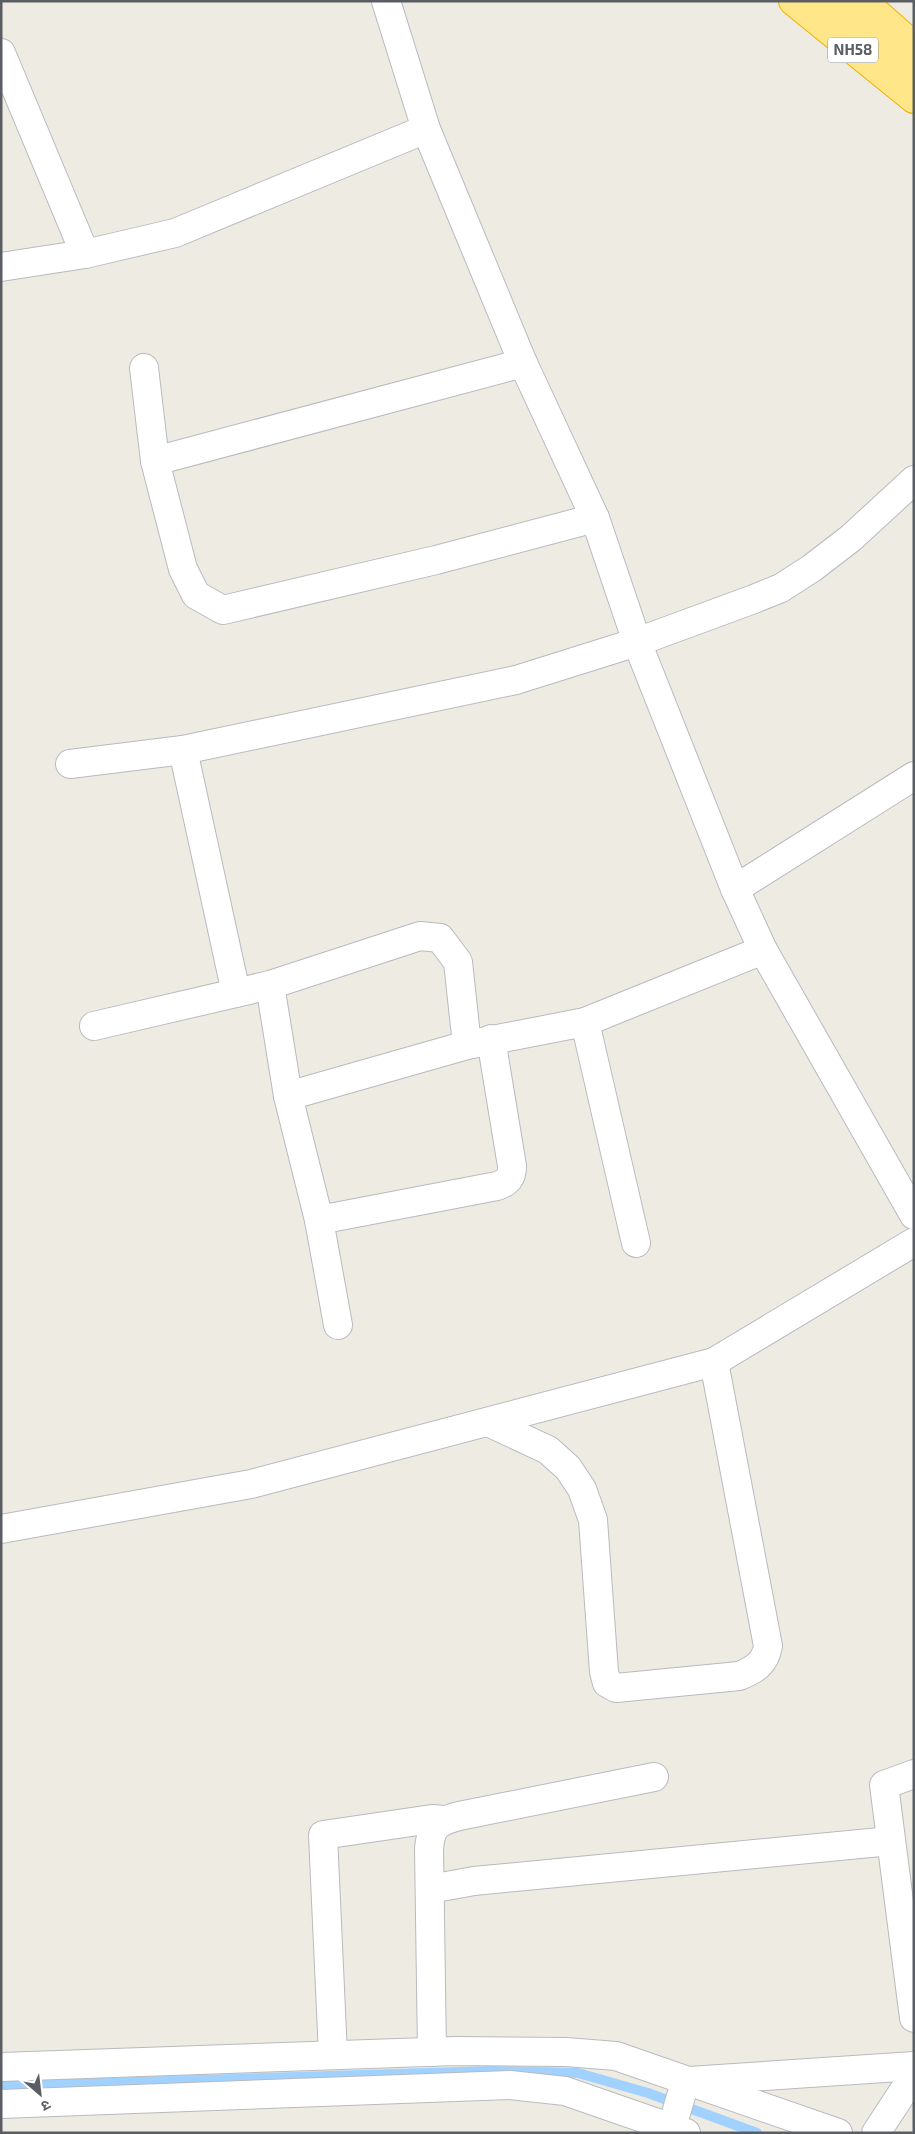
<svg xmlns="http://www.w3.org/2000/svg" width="915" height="2134" font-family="'Exo 2','Noto Sans Devanagari',sans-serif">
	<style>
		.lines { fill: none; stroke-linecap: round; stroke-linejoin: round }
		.stream { stroke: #a1d2ff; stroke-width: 10 }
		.street-casing { stroke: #b7babf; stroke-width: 30 }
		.highway-casing { stroke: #f0b000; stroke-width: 30 }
		.street { stroke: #fff; stroke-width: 28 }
		.highway { stroke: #ffe688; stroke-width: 28 }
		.labels { text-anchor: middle; stroke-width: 4.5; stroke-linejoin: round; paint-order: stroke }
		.shield { fill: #fff; stroke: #8c8e92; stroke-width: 1 }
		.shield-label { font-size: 15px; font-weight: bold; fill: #5a5e64 }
	</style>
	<rect width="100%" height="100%" fill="#eeece2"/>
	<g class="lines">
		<path class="stream" d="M 1,2086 L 492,2071 L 578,2073 L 648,2093 L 757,2133"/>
		<g class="street-casing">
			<g id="street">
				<path d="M 386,1 L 426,129 L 523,363 L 595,518 L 637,642 L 735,889 L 763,950 L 914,1215"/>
				<path d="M 1,53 L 85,254"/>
				<path d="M 1,267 L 85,254 L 175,233 L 426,129"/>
				<path d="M 144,368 L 155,461 L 183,569 L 196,595 L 223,610 L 436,560 L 595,518"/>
				<path d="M 155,461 L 523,363"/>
				<path d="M 183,750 L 236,993"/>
				<path d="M 70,764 L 183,750 L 516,680 L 637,642 L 754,599 L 781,588 L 812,568 L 851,538 L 914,480"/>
				<path d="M 735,889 L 914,776"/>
				<path d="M 270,985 L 288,1096 L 467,1045 L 585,1022 L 763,950"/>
				<path d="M 585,1022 L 636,1243"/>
				<path d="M 94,1026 L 270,985 L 420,936 L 440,938 L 458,962 L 467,1045"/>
				<path d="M 288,1096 L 319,1220 L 338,1325"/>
				<path d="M 319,1220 L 497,1186 C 508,1182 512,1178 512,1166 L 491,1039"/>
				<path d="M 488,1422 L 548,1450 L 568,1468 L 582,1489 L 593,1520 L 604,1672 L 607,1683 L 616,1688 L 739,1676 C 754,1670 765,1664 768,1646 L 714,1362"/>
				<path d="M 1,1529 L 251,1484 L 714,1362 L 914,1242"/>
				<path d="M 914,1774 L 884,1785 L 914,2018"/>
				<path d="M 430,1889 L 474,1881 L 891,1841"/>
				<path d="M 432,2052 L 429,1849 C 431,1825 438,1822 459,1816 L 654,1777"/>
				<path d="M 333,2055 L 323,1835 L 432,1819 L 443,1820"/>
				<path d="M 1,2067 L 455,2051 L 566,2052 L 616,2056 L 838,2133"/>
				<path d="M 1,2104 L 510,2085 L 565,2091 L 686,2133"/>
				<path d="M 670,2133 L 682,2093 L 689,2081 L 914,2066"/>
				<path d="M 876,2133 L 914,2075"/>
			</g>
		</g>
		<g class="highway-casing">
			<g id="highway">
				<path d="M 793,1 L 914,99"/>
				<path d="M 826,1 L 907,69"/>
				<path d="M 863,1 L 914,46"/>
			</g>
		</g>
		<use href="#street" class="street"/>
		<use href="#highway" class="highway"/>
	</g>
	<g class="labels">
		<rect class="shield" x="828" y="37.5" width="50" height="25" rx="4"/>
		<g class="shield-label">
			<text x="853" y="55">NH58</text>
		</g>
	</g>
	<rect width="915" height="2134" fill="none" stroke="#5a5e64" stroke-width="5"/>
	<g transform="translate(40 2094) rotate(152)" stroke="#ffffff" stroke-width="4" paint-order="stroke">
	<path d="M0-4L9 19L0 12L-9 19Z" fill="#5a5e64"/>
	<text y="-8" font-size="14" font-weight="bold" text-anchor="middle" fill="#5a5e64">उ</text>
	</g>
</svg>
